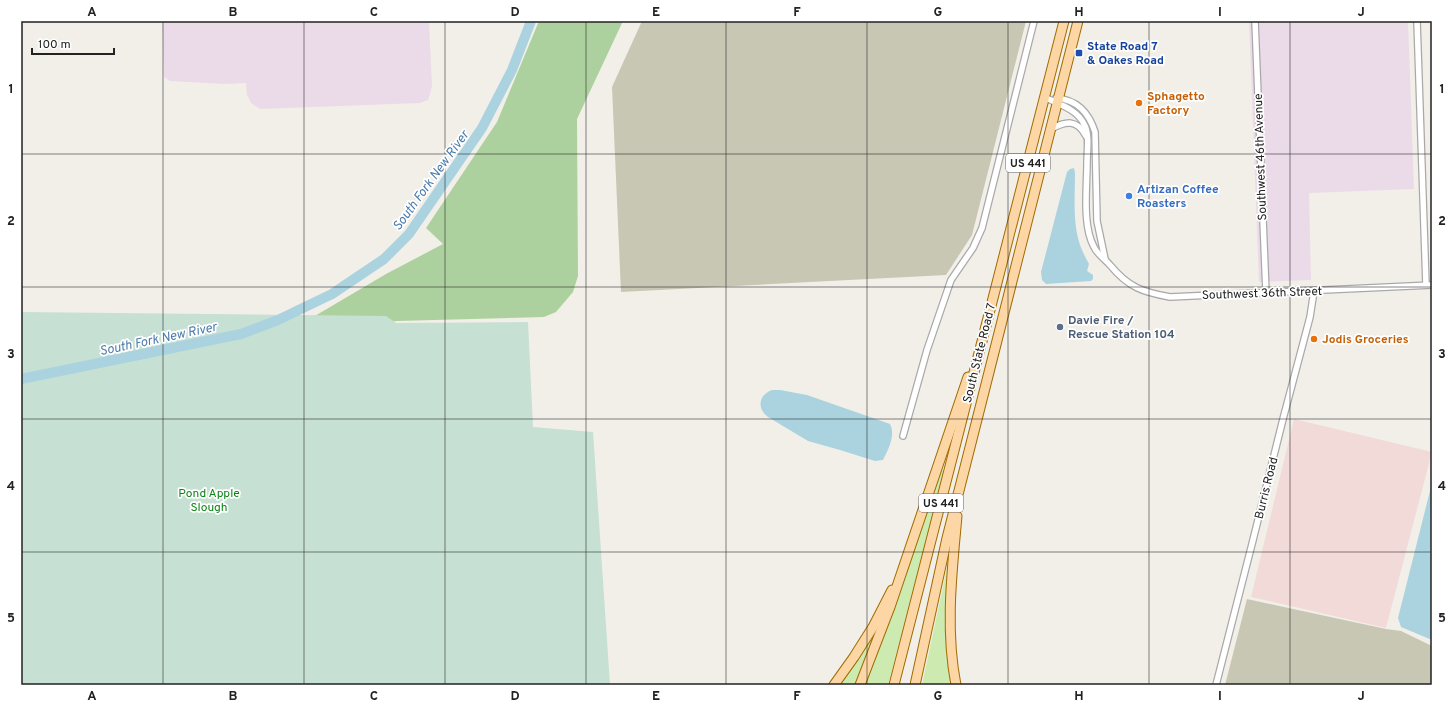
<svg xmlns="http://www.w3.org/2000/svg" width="1453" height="706" font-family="Overpass,sans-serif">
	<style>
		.commercial { fill: #f2dad9 }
		.industrial { fill: #ebdbe8 }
		.construction { fill: #c7c7b4 }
		.grass { fill: #cdebb0 }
		.forest { fill: #add19e }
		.wetland { fill: #c6e0d4 }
		.water { fill: #aad3df }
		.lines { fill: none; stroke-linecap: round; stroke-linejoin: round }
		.river { stroke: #aad3df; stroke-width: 10 }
		.minor-casing { stroke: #a9a9a9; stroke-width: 8 }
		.primary-casing { stroke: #a06b00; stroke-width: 11 }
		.minor { stroke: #fff; stroke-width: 5.5 }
		.primary { stroke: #fcd6a4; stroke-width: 9 }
		.grid { fill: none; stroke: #222; stroke-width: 1; stroke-opacity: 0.55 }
		.transit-dot { fill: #1a4fb4; stroke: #fff; stroke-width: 1.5 }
		.food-dot { fill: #e8710a; stroke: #fff; stroke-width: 1.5 }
		.shop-dot { fill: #3f7fe0; stroke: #fff; stroke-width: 1.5 }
		.service-dot { fill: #5c6f8a; stroke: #fff; stroke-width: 1.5 }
		.labels { text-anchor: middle; stroke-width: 3.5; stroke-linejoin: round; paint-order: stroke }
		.shield { fill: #fff; stroke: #646464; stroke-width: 1 }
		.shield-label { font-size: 11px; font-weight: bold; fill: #222 }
		.transit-label { font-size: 12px; font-weight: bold; fill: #164399; stroke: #fff; text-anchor: start }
		.food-label { font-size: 12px; font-weight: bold; fill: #c56008; stroke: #fff; text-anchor: start }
		.street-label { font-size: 12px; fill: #222; stroke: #fff }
		.shop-label { font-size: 12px; font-weight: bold; fill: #366cbe; stroke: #fff; text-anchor: start }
		.service-label { font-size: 12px; font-weight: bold; fill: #4e5e75; stroke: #fff; text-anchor: start }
		.park-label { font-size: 12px; fill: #0c8416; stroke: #fff }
		.water-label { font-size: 13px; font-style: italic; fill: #4a7aab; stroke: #fff }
		.neatline { fill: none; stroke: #222; stroke-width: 1.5 }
		.grid-label { font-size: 13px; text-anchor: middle; font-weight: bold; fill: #222 }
	</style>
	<rect width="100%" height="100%" fill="#f2efe9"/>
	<path class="commercial" d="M 1294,419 L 1432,452 L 1386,628 L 1251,597 Z"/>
	<g class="industrial">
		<path d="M 162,21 L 429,21 L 432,86 L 430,94 L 428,100 L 420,103 L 260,109 L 251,103 L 247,95 L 246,83 L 226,84 L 170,81 L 164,77 Z"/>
		<path d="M 1249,21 L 1408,21 L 1414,189 L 1309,193 L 1311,280 L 1259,282 Z"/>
	</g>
	<g class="construction">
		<path d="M 642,21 L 1026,21 L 972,235 L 946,275 L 621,292 L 612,87 Z"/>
		<path d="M 1247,599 L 1386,629 L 1401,631 L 1432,646 L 1432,685 L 1225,685 Z"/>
	</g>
	<g class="grass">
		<path d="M 941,470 L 944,471 L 888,685 L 865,685 L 893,614 Z"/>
		<path d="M 948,563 L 953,685 L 922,685 Z"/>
		<path d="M 881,619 L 855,685 L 837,685 Z"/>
	</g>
	<path class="forest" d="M 539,21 L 623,21 L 577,119 L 578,276 L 573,292 L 556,312 L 544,317 L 397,321 L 286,333 L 386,274 L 443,244 L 426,228 L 497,122 Z"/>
	<path class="wetland" d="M 21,312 L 386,316 L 396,323 L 528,322 L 533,427 L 593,432 L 610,685 L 21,685 Z"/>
	<g class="water">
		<path d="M 1074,168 L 1075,173 C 1075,198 1072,227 1082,250 C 1084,255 1087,260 1089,264 L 1087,271 L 1093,275 L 1093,279 L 1091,281 L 1046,284 L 1042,280 L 1041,272 L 1067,172 L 1070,169 Z"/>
		<path d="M 772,390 L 780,390 L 807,395 L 890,424 C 896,435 888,450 883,460 L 875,461 L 840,450 L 808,441 L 768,417 C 757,409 758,395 772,390 Z"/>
		<path d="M 1432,483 L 1432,640 L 1401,627 L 1398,618 Z"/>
	</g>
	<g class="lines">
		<path class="river" d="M 21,379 L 241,334 L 278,320 L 332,294 L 384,259 L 409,234 L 482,128 L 512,70 L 531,21"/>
		<g class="minor-casing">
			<g id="minor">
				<path d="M 1255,21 L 1266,293"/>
				<path d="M 1417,21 L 1426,285"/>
				<path d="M 1044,97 C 1058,104 1077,109 1084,124 C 1090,134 1087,151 1087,163 C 1087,187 1082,225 1094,247 C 1097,254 1105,259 1110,265 C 1128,287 1142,292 1170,297 L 1432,285"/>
				<path d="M 1056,98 C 1078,100 1089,113 1095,132 L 1097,221 L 1105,259"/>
				<path d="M 1051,129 C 1066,121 1077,119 1086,136"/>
				<path d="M 903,436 L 927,350 L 951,280 L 973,248 L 982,228 L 1034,21"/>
				<path d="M 1216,685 L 1253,540 L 1283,419 L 1310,317 L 1314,291"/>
			</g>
		</g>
		<g class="primary-casing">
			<g id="primary">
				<path d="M 834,685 L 854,657 L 873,627 L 892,590"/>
				<path d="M 860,685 L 890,607 L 968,377"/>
				<path d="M 894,685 L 1064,21"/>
				<path d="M 915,685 L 947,538 L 1078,21"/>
				<path d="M 956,685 C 945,629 952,572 957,516"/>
			</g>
		</g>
		<use href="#minor" class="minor"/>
		<use href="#primary" class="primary"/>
	</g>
	<path class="grid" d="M 163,21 L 163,685M 304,21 L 304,685M 445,21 L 445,685M 586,21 L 586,685M 726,21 L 726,685M 867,21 L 867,685M 1008,21 L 1008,685M 1149,21 L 1149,685M 1290,21 L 1290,685M 21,154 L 1432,154M 21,287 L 1432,287M 21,419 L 1432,419M 21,552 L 1432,552"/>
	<rect class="transit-dot" x="1075" y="49" width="8" height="8" rx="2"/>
	<g class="food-dot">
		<circle cx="1139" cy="103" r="4"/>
		<circle cx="1314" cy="339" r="4"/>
	</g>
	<circle class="shop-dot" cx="1129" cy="196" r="4"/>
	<circle class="service-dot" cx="1060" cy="327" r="4"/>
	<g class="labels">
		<g class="shield">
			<rect x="1006" y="154" width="44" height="18" rx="3"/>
			<rect x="919" y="494" width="44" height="18" rx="3"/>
		</g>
		<g class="shield-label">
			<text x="1028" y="167">US 441</text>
			<text x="941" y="507">US 441</text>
		</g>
		<g class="transit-label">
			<text x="1087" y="50">State Road 7<tspan x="1087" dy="14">&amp; Oakes Road</tspan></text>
		</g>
		<g class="food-label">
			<text x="1147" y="100">Sphagetto<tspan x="1147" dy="14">Factory</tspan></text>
			<text x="1322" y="343">Jodis Groceries</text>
		</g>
		<g class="street-label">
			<text transform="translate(1260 157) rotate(-92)" y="4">Southwest 46th Avenue</text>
			<text transform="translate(1262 293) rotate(-2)" y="4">Southwest 36th Street</text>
			<text transform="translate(979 353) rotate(-76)" y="4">South State Road 7</text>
			<text transform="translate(1266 488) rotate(-76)" y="4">Burris Road</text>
		</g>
		<g class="shop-label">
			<text x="1137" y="193">Artizan Coffee<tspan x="1137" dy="14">Roasters</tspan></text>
		</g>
		<g class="service-label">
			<text x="1068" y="324">Davie Fire /<tspan x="1068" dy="14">Rescue Station 104</tspan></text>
		</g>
		<g class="park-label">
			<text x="209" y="497">Pond Apple<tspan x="209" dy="14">Slough</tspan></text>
		</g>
		<g class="water-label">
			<text transform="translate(430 180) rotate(-54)" y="5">South Fork New River</text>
			<text transform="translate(158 338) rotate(-12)" y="5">South Fork New River</text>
		</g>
	</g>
	<rect width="1453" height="706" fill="none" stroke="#ffffff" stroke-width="44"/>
	<path d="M32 48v6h82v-6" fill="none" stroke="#222222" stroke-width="2"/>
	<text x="38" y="48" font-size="12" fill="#222222" stroke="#ffffff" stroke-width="3" paint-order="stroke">100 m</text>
	<rect x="22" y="22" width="1409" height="662" class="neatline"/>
	<g class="grid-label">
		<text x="92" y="16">A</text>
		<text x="233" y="16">B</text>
		<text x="374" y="16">C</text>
		<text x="515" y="16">D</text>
		<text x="656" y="16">E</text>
		<text x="797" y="16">F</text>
		<text x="938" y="16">G</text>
		<text x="1079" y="16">H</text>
		<text x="1220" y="16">I</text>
		<text x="1361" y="16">J</text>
		<text x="11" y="93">1</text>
		<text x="1442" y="93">1</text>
		<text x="11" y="225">2</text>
		<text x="1442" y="225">2</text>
		<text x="11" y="358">3</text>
		<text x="1442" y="358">3</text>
		<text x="11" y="490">4</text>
		<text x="1442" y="490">4</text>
		<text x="11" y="622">5</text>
		<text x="1442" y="622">5</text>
		<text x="92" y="700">A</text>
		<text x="233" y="700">B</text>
		<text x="374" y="700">C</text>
		<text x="515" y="700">D</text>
		<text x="656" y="700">E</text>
		<text x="797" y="700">F</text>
		<text x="938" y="700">G</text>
		<text x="1079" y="700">H</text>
		<text x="1220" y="700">I</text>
		<text x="1361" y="700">J</text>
	</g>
</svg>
